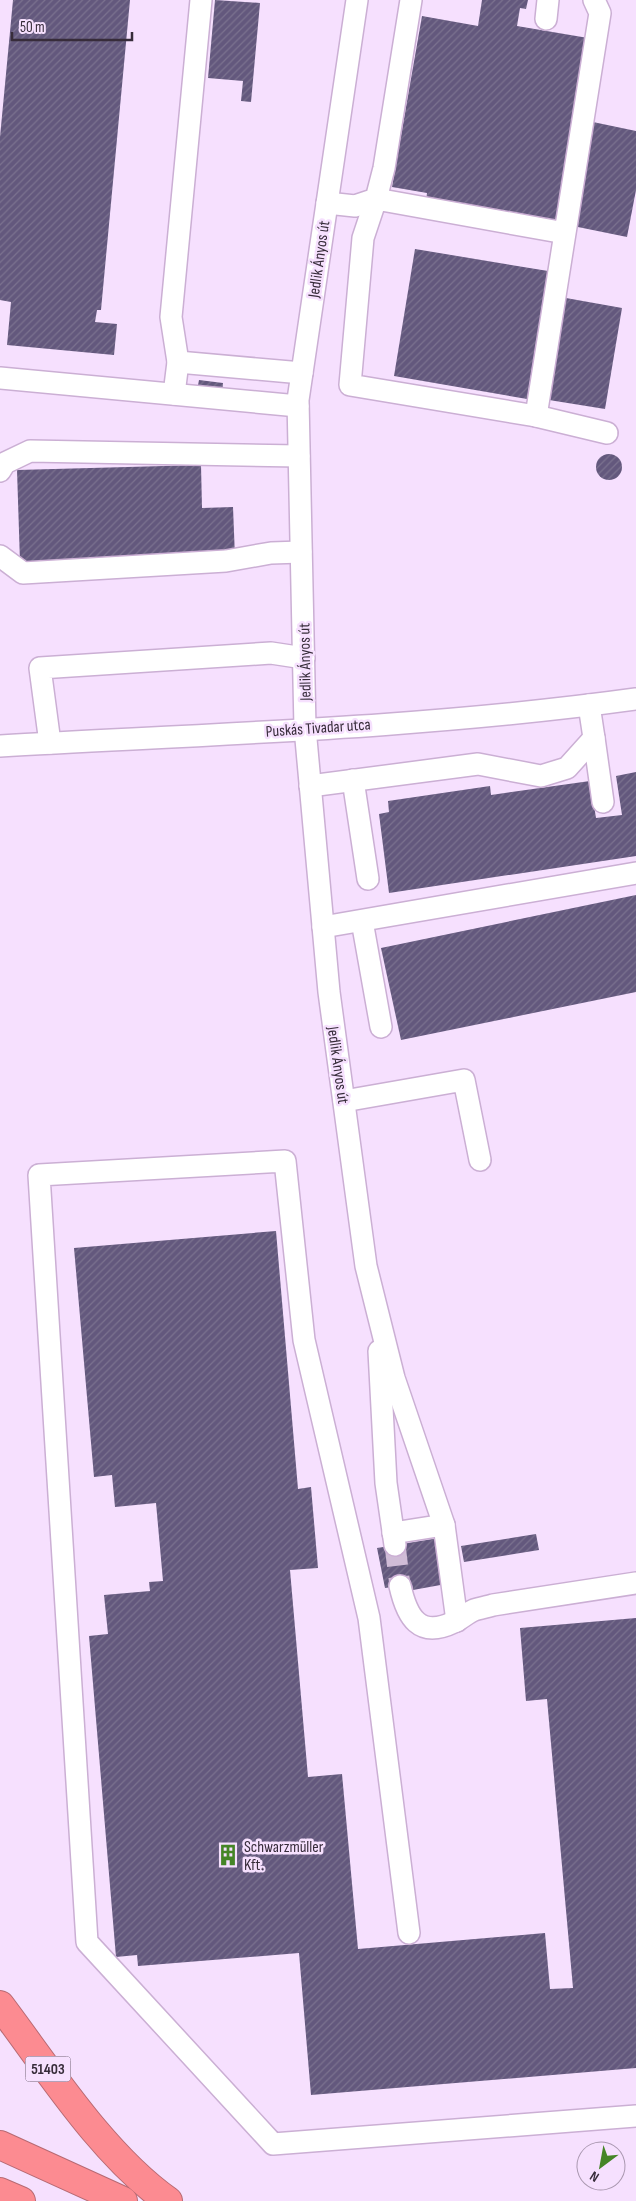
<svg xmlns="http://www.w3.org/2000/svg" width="636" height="2201" font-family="'Sofia Sans Condensed',sans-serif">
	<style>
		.building { fill: url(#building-hatch) }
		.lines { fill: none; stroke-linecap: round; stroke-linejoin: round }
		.minor-tunnel { stroke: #d0bcd7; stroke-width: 21; stroke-dasharray: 21 11; stroke-linecap: butt }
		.minor-casing { stroke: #cbafd4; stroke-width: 24 }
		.highway-casing { stroke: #b76a73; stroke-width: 30 }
		.minor { stroke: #fff; stroke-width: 21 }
		.highway { stroke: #fc8b91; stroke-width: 28 }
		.labels { text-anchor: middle; stroke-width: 5; stroke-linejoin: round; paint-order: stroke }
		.shield { fill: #f6e0fe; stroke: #706275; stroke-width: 1 }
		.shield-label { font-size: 15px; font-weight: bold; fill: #372c3a }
		.street-label { font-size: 16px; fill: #372c3a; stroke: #f6e0fe }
		.poi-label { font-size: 16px; fill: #372c3a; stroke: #f6e0fe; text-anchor: start }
	</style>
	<defs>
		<pattern id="building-hatch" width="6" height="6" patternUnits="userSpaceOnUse" patternTransform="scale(1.25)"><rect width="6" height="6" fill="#63587d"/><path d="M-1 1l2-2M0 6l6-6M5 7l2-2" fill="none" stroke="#7b728f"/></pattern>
	</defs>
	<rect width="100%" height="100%" fill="#f6e0fe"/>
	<g class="building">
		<path d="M 13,0 L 130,0 L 101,310 L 97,310 L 95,322 L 117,324 L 114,355 L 7,345 L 11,302 L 0,300 L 0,137 Z"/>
		<path d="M 215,0 L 260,3 L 251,102 L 241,101 L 243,81 L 208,78 Z"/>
		<path d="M 482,0 L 528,0 L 526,9 L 520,8 L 517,26 L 588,38 L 555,225 L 426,201 L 427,193 L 392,187 L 422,16 L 478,26 Z"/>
		<path d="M 593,122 L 636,131 L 636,190 L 627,237 L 573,226 Z"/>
		<path d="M 415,249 L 548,271 L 527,399 L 394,376 Z"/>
		<path d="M 566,298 L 622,308 L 605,409 L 549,400 Z"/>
		<path d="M 199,380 L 223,383 L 222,394 L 197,391 Z"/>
		<circle cx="609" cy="467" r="13"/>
		<path d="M 201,465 L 202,508 L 233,507 L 235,557 L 20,562 L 17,470 Z"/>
		<path d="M 636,772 L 636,856 L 389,893 L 379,814 L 389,812 L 388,801 L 490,786 L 491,795 L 590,781 L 596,818 L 622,815 L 616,776 Z"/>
		<path d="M 636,895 L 636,992 L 401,1040 L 381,948 Z"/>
		<path d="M 276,1231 L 298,1489 L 311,1487 L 318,1568 L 290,1570 L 308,1777 L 342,1774 L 358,1949 L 545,1933 L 550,1989 L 573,1988 L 547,1699 L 526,1701 L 520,1628 L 636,1618 L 636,2068 L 311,2095 L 299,1953 L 138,1966 L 137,1955 L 116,1957 L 89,1636 L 108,1634 L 104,1595 L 150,1591 L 149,1582 L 163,1581 L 156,1503 L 115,1507 L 112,1475 L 94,1477 L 74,1248 Z"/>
		<path d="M 536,1534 L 539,1550 L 464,1562 L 461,1546 Z"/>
		<path d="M 439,1538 L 446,1584 L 413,1590 L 412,1584 L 385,1588 L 377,1548 Z"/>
	</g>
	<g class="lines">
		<path class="minor-tunnel" d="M 395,1545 L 400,1586"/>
		<g class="minor-casing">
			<g id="minor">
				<path d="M 357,0 L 298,400 L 305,728 L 329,992 L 366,1266 L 394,1378 L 444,1525 L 457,1621"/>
				<path d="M 546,19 L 548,0"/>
				<path d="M 327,203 L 355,206 L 376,199 L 384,168 L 411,0"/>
				<path d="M 565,233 L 376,199 L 363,238 L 350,385 L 536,416 L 565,233 L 600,13 L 594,0"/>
				<path d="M 178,362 L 302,373"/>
				<path d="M 0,378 L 298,406"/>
				<path d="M 174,394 L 178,362 L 171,317 L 201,0"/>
				<path d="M 536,416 L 607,433"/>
				<path d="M 0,471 L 5,463 L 30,451 L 299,456"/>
				<path d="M 0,556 L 23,573 L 226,561 L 271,553 L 301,552"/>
				<path d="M 594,738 L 603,802"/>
				<path d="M 50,743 L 40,668 L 271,653 L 304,658"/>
				<path d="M 0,746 C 212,734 426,728 636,699"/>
				<path d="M 353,780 L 368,879"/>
				<path d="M 310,786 L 478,764 L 541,776 L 567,768 L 594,738 L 589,705"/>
				<path d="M 362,921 L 381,1027"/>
				<path d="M 323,927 L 636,873"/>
				<path d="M 344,1101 L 464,1080 L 480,1160"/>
				<path d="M 379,1351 L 386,1483 L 395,1545"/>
				<path d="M 393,1533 L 444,1525"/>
				<path d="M 400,1586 C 407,1617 419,1639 454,1622 C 461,1619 467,1613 474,1610 C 480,1608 487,1607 493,1605 L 636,1583"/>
				<path d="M 409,1933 L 369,1618 L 304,1340 L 285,1161 L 39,1175 L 87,1942 L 273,2144 L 636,2116"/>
			</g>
		</g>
		<g class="highway-casing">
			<g id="highway">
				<path d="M 0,2005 C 49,2070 102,2154 168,2201"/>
				<path d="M 0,2145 L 123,2201"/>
				<path d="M 0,2192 L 21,2201"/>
			</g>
		</g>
		<use href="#minor" class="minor"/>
		<use href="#highway" class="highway"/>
	</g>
	<defs>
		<g id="building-bare" transform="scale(1.725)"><path d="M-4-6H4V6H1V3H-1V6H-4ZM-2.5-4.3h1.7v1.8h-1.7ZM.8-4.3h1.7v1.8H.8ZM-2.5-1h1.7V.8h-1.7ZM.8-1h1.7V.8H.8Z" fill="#458527" stroke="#f6e0fe" stroke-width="2.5" paint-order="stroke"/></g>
	</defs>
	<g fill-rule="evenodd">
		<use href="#building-bare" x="228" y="1855"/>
	</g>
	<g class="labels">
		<rect class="shield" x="25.5" y="2056.5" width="45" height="25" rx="4"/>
		<g class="shield-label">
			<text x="48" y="2074">51403</text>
		</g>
		<g class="street-label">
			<text transform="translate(318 259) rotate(-82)" y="6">Jedlik Ányos út</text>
			<text transform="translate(304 662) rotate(-91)" y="6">Jedlik Ányos út</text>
			<text transform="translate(318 727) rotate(-4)" y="6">Puskás Tivadar utca</text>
			<text transform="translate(339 1065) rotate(82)" y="6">Jedlik Ányos út</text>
		</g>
		<g class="poi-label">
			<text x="244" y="1852">Schwarzmüller<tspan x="244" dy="18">Kft.</tspan></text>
		</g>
	</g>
	<g transform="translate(601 2166) rotate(212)"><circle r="24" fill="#f6e0fe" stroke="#aa98b0"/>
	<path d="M0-4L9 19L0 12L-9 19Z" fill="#458527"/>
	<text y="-8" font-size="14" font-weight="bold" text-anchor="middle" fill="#372c3a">N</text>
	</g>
	<path d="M12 32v8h120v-8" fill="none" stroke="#372c3a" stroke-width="2.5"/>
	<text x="20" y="32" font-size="15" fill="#372c3a" stroke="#f6e0fe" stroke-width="4" paint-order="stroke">50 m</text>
</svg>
